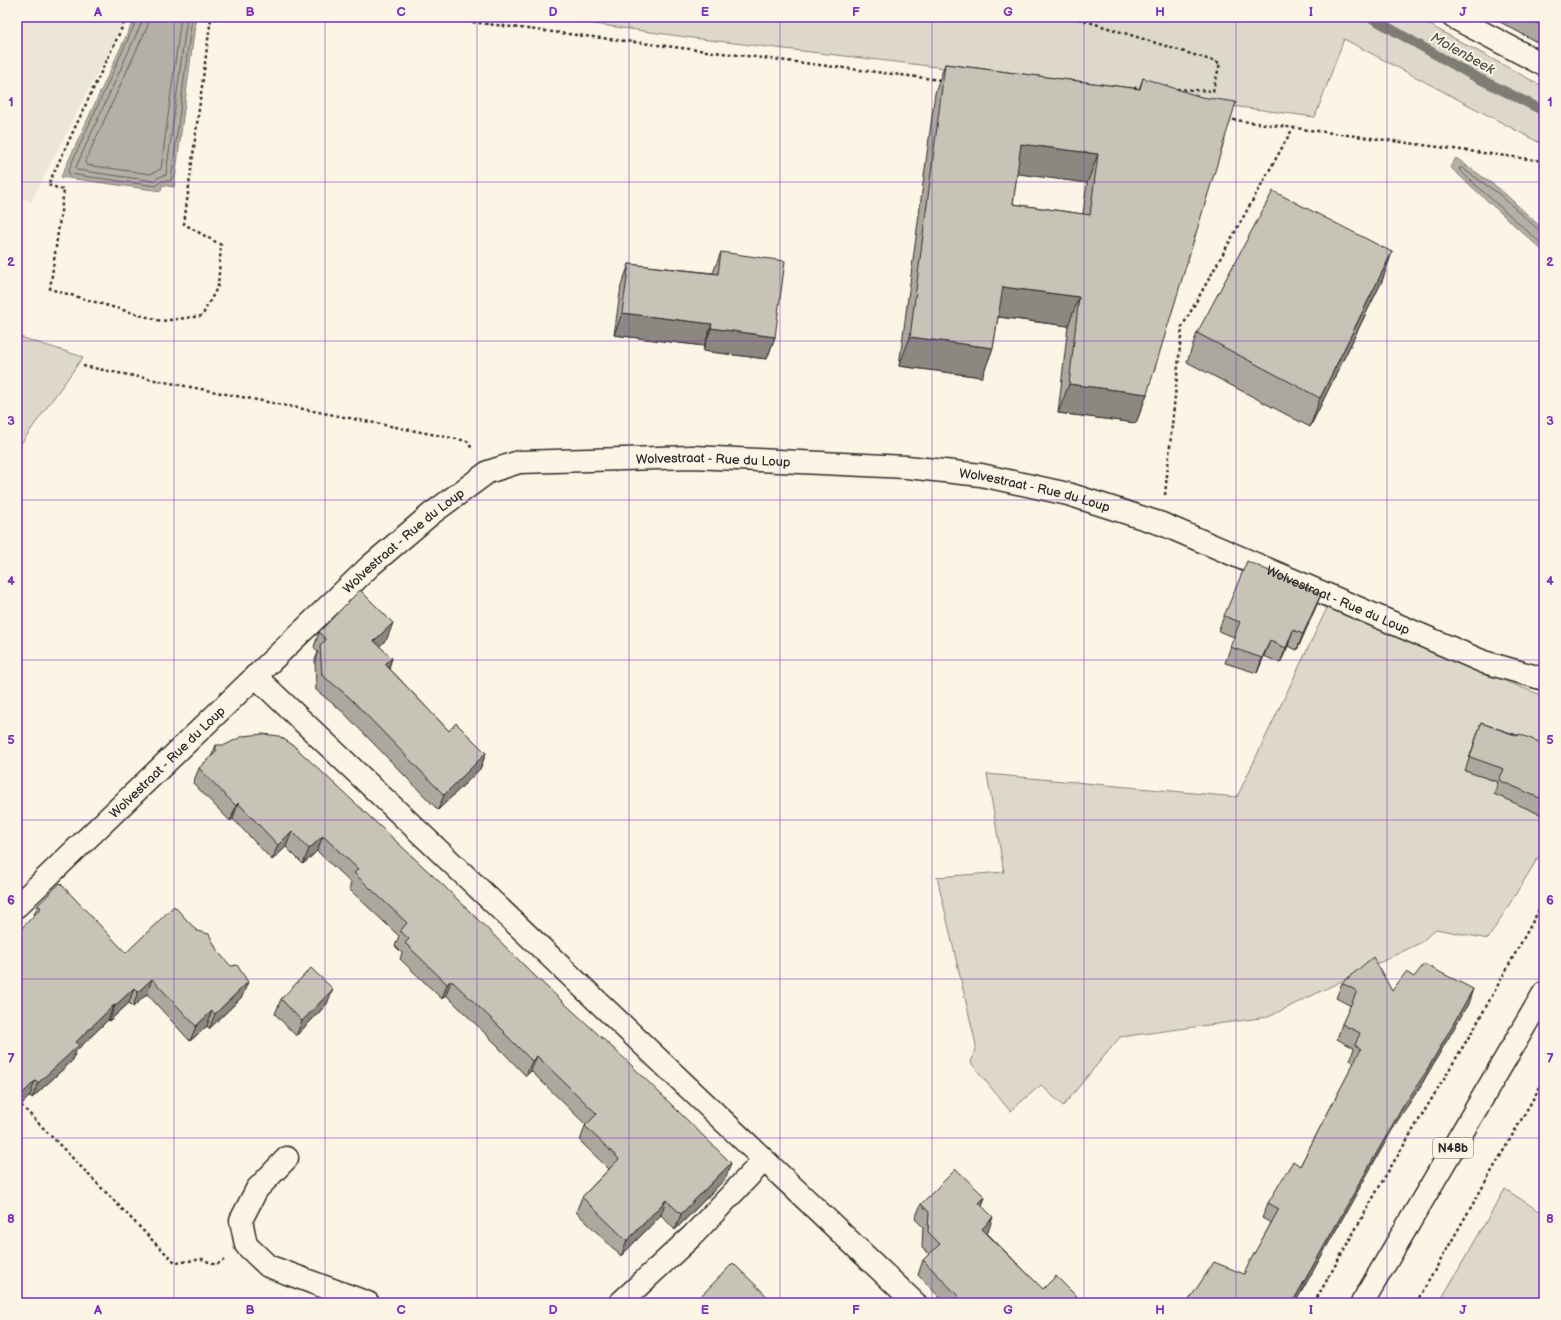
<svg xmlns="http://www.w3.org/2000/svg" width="1561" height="1320" font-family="'Balsamiq Sans',sans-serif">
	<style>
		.built { fill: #ece6d7 }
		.green { fill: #ded8ca; stroke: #84827a }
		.water { fill: #b4b0a5; stroke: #7d7b74 }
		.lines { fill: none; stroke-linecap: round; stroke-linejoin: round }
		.shore { stroke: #62605c; stroke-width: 1 }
		.stream { stroke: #7d7b74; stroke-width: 10 }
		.minor-casing { stroke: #2b2b2b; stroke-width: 25 }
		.major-casing { stroke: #2b2b2b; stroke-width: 25 }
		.path { stroke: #2b2b2b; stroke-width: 2.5; stroke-dasharray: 3 3; stroke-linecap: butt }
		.minor { stroke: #fcf5e5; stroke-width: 22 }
		.major { stroke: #fcf5e5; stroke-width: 22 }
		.wall { fill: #aca89d; stroke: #2b2b2b; fill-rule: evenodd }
		.shaded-wall { fill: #8c8880; stroke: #2b2b2b }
		.building { fill: #c8c3b7; stroke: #2b2b2b; fill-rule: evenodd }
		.grid { fill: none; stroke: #7b2cbf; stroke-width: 1; stroke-opacity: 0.55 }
		.labels { text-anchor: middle; stroke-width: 4; stroke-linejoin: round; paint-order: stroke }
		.shield { fill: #fcf5e5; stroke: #6a6863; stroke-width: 1 }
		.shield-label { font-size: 12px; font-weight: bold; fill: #2b2b2b }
		.street-label { font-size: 13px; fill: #2b2b2b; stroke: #fcf5e5 }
		.water-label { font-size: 14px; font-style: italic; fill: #545350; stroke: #fcf5e5 }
		.neatline { fill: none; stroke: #7b2cbf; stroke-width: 1.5 }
		.grid-label { font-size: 13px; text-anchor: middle; font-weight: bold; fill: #7b2cbf }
	</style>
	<rect width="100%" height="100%" fill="#fcf5e5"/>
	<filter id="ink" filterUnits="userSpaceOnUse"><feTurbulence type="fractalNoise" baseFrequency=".025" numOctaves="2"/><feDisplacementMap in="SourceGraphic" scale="8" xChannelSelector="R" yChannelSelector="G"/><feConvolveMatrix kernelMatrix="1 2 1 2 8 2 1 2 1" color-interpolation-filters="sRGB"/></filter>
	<g filter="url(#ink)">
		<path class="built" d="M 17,17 L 126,17 L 31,202 L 17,195 Z"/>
		<g class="green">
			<path d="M 545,17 L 1415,17 L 1544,87 L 1544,145 L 1344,39 L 1315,117 L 921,65 L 700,39 Z"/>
			<path d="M 17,336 L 83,357 L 17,449 Z"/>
			<path d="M 1328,606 L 1505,681 L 1544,696 L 1544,848 L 1488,939 L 1436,929 L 1420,943 L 1268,1017 L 1120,1037 L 1063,1106 L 1041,1085 L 1010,1111 L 971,1063 L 976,1045 L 937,877 L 1004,872 L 987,774 L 1237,797 Z"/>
			<path d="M 1505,1189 L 1544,1214 L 1544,1303 L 1439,1303 Z"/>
		</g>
		<g class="water">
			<path d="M 135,17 L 196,17 L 174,187 L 162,185 L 161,191 L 61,177 Z"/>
			<path d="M 1456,158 L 1501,190 L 1544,230 L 1544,252 L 1450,167 Z"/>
		</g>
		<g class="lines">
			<g class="shore">
				<path d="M 138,17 L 68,171 L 69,174 L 156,186 L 161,181 L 171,181 L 192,17"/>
				<path d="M 143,17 L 142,22 L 76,167 L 77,170 L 153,181 L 159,177 L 166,175 L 187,17"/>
				<path d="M 149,17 L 148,25 L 85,162 L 86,165 L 151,174 L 161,169 L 181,17"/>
				<path d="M 1544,232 L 1540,231 L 1499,194 L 1462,168 L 1459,168 L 1460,171 L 1544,246"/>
			</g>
			<path class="stream" d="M 1370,17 L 1470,74 L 1544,111"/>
			<g class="minor-casing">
				<g id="minor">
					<path d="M 1453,17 L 1544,65"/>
					<path d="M 255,676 L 915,1303"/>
					<path id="s1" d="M 17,906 L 370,566 L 431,514 L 488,472 L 519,462 L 693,457 L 907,467 L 981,475 L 1068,494 L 1162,524 L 1484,662 L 1544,679"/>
					<path d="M 287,1158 L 257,1189 L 241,1220 L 246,1245 L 268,1266 L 368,1303"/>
					<path d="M 620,1303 L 692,1236 L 764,1160"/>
				</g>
			</g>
			<g class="major-casing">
				<path id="major" d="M 1362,1303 L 1544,993"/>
			</g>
			<g class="path">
				<path d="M 127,17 L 48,185 L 64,190 L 50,289 L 161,321 L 202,316 L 218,286 L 221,245 L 184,224 L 211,17"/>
				<path d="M 431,17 L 941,80"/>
				<path d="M 1073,17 L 1220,63 L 1213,91 L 1176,89"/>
				<path d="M 1128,88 L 1141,88"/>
				<path d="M 1227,119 L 1544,161"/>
				<path d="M 83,366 L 467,441 L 473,450"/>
				<path d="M 1165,495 L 1182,327 L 1293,128"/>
				<path d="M 17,1101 L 159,1247 L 176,1263 L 202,1259 L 216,1265 L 224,1260"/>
				<path d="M 1314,1303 L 1386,1175 L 1476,1025 L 1544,901"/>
				<path d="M 1416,1303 L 1544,1080"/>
			</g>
			<use href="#minor" class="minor"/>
			<use href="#major" class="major"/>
		</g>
		<g class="wall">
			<path d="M 1491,17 L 1544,17 L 1544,46 Z"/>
			<path d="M 945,64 L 1139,89 L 1143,78 L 1147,394 L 1136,423 L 1058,413 L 1068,326 L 998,317 L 993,348 L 982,377 L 899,366 L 935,93 ZM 1017,173 L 1087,183 L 1083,214 L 1013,204 Z"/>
			<path d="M 721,252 L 775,337 L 767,359 L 703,351 L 704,346 L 614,335 L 621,286 L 629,264 L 713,273 Z"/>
			<path d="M 1392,252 L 1382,281 L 1310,427 L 1187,362 L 1197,333 Z"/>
			<path d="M 1321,594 L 1315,609 L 1297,650 L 1288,646 L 1280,663 L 1264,656 L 1257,673 L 1225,663 L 1234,637 L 1218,631 L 1224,616 Z"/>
			<path d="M 319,632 L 387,639 L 379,646 L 392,658 L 389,668 L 449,731 L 486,753 L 480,769 L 438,810 L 343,712 L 316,690 L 315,660 L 318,652 L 314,647 Z"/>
			<path d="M 1481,723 L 1544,744 L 1544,816 L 1494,794 L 1498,782 L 1465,771 Z"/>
			<path d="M 216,745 L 726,1178 L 675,1230 L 661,1215 L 621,1256 L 576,1212 L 582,1197 L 609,1169 L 580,1141 L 585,1126 L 586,1125 L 531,1071 L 526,1076 L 499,1048 L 499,1047 L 446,995 L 442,999 L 400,959 L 402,953 L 395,946 L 399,936 L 349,889 L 351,883 L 317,851 L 303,864 L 286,847 L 272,860 L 233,819 L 230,821 L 193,783 L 199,768 L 212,755 Z"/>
			<path d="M 38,905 L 126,953 L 197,931 L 218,952 L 242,997 L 209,1029 L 207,1026 L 190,1041 L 147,994 L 133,1007 L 129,1003 L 109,1021 L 108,1020 L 76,1051 L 73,1060 L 32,1098 L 30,1096 L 17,1109 L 17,933 L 33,917 Z"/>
			<path d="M 1342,983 L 1468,1004 L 1420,1087 L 1396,1123 L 1295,1303 L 1187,1303 L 1244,1274 L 1271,1223 L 1262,1218 L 1268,1203 L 1300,1166 L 1354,1063 L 1350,1060 L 1354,1048 L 1337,1039 L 1342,1024 L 1351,1006 L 1336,998 Z"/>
			<path d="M 281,999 L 327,1004 L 296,1036 L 275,1014 Z"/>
			<path d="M 985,1197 L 982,1206 L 988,1232 L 987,1233 L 1043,1289 L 1083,1303 L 945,1303 L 918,1275 L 923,1260 L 929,1254 L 922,1248 L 923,1227 L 915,1219 L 921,1204 Z"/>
			<path d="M 697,1300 L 774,1303 L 696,1303 Z"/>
		</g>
		<g class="shaded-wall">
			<path d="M 1021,144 L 1098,154 L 1087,183 L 1011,173 Z"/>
			<path d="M 1392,252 L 1382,281 L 1310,427 L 1320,398 Z"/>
			<path d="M 1003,287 L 1079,297 L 1068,326 L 992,316 Z"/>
			<path d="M 622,313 L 712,324 L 704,346 L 614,335 Z"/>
			<path d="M 711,328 L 775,337 L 767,359 L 703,351 Z"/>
			<path d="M 910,337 L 993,348 L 982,377 L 899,366 Z"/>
			<path d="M 1069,384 L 1147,394 L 1136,423 L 1058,413 Z"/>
			<path d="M 1321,594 L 1315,609 L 1297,650 L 1303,634 Z"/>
			<path d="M 393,623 L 387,639 L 369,657 L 374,641 Z"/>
			<path d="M 1293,630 L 1288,646 L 1280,663 L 1286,648 Z"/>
			<path d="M 1270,641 L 1264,656 L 1257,673 L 1262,658 Z"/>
			<path d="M 392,658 L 387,673 L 385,664 Z"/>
			<path d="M 486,753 L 480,769 L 438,810 L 444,795 Z"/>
			<path d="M 238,803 L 233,819 L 230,821 L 236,806 Z"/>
			<path d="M 292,831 L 286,847 L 272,860 L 278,845 Z"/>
			<path d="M 323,836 L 317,851 L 303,864 L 309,849 Z"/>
			<path d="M 152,979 L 147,994 L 133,1007 L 138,992 Z"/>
			<path d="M 451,980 L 446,995 L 442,999 L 447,984 Z"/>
			<path d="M 248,982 L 242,997 L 209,1029 L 215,1014 Z"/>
			<path d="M 134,988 L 129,1003 L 109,1021 L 115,1006 Z"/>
			<path d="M 333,989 L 327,1004 L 296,1036 L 302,1021 Z"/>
			<path d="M 1473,989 L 1468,1004 L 1420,1087 L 1396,1123 L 1295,1303 L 1292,1303 L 1402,1108 Z"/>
			<path d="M 114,1005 L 108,1020 L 76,1051 L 73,1060 L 32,1098 L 38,1083 L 76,1042 Z"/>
			<path d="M 212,1011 L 207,1026 L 190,1041 L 196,1026 Z"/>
			<path d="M 537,1056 L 531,1071 L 526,1076 L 532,1061 Z"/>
			<path d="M 35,1081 L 30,1096 L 17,1109 L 17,1099 Z"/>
			<path d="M 731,1163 L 726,1178 L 675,1230 L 681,1214 Z"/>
			<path d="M 985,1197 L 979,1212 L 979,1203 Z"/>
			<path d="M 666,1200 L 661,1215 L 621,1256 L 627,1241 Z"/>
			<path d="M 993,1217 L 988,1232 L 976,1244 L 982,1229 Z"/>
		</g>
		<g class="building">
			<path d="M 1525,17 L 1544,17 L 1544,27 Z"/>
			<path d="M 945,64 L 1140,89 L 1143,78 L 1201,97 L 1236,102 L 1147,394 L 1069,384 L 1079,297 L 1003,287 L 993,348 L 910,337 ZM 1021,144 L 1098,154 L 1090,215 L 1013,204 Z"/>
			<path d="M 1273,191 L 1392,252 L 1320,398 L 1197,333 Z"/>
			<path d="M 721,252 L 785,261 L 775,337 L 711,328 L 712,324 L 622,313 L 629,264 L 718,274 Z"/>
			<path d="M 1247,561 L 1321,594 L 1303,634 L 1293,630 L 1286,648 L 1270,641 L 1262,658 L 1230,647 L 1240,622 L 1224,616 Z"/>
			<path d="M 360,590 L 393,623 L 374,641 L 392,658 L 385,664 L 449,731 L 456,723 L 486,753 L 444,795 L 349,697 L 322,675 L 320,645 L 326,640 L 319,632 Z"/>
			<path d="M 1481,723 L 1518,736 L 1519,734 L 1544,744 L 1544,800 L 1499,780 L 1504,769 L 1470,757 Z"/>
			<path d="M 263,734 L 279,736 L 293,745 L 444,886 L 536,977 L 626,1060 L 731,1163 L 681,1214 L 666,1200 L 627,1241 L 582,1197 L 619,1159 L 585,1126 L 597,1114 L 537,1056 L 532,1061 L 504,1033 L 505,1032 L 451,980 L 447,984 L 405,943 L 409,939 L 400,931 L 407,923 L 354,873 L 358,869 L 323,836 L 309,849 L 292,831 L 278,845 L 238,803 L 236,806 L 199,768 L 216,752 L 216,745 L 225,745 L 243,736 Z"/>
			<path d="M 60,883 L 126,953 L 174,906 L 197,931 L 209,934 L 218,952 L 231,966 L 237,965 L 248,982 L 215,1014 L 212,1011 L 196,1026 L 152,979 L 138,992 L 134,988 L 115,1006 L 114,1005 L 76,1042 L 79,1045 L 38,1083 L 35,1081 L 17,1099 L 17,933 L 41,908 L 38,905 Z"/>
			<path d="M 1373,957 L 1392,991 L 1406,972 L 1414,977 L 1424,964 L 1473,989 L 1426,1072 L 1402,1108 L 1292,1303 L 1258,1303 L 1253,1300 L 1252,1303 L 1187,1303 L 1214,1262 L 1244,1274 L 1250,1261 L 1279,1209 L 1268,1203 L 1293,1161 L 1300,1166 L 1361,1049 L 1355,1045 L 1360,1033 L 1342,1024 L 1357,991 L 1342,983 Z"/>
			<path d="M 311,968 L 333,989 L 302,1021 L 281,999 Z"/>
			<path d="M 956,1169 L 985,1197 L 979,1203 L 993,1217 L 982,1229 L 1043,1289 L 1056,1276 L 1083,1303 L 965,1303 L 923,1260 L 940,1244 L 928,1232 L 929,1212 L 921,1204 Z"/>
			<path d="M 733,1263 L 774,1303 L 700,1303 L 697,1300 Z"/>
		</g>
	</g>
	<path class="grid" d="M 174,17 L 174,1303M 325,17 L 325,1303M 477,17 L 477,1303M 629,17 L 629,1303M 780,17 L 780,1303M 932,17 L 932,1303M 1084,17 L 1084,1303M 1236,17 L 1236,1303M 1387,17 L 1387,1303M 17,182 L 1544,182M 17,341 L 1544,341M 17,500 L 1544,500M 17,660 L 1544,660M 17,820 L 1544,820M 17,979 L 1544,979M 17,1138 L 1544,1138"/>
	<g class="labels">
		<rect class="shield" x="1433" y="1138" width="40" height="20" rx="3"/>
		<g class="shield-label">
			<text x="1453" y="1152">N48b</text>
		</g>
		<g class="street-label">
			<text dy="5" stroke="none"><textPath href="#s1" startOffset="868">Wolvestraat - Rue du Loup</textPath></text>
			<text dy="5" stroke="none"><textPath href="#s1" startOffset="1192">Wolvestraat - Rue du Loup</textPath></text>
			<text dy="5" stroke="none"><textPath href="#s1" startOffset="532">Wolvestraat - Rue du Loup</textPath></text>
			<text dy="5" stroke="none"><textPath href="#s1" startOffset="1516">Wolvestraat - Rue du Loup</textPath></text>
			<text dy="5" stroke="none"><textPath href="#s1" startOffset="208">Wolvestraat - Rue du Loup</textPath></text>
		</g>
		<g class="water-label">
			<text transform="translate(1463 53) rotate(29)" y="5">Molenbeek</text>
		</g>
	</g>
	<rect width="1561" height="1320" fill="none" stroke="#fcf5e5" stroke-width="44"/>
	<rect x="22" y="22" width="1517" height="1276" class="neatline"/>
	<g class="grid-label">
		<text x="98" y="16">A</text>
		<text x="250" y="16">B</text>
		<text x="401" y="16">C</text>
		<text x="553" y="16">D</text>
		<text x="705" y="16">E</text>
		<text x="856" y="16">F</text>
		<text x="1008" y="16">G</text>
		<text x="1160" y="16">H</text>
		<text x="1311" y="16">I</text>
		<text x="1463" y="16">J</text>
		<text x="11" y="106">1</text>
		<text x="1550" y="106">1</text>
		<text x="11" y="266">2</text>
		<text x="1550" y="266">2</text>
		<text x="11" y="425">3</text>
		<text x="1550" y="425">3</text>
		<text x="11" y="585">4</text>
		<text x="1550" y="585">4</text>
		<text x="11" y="744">5</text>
		<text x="1550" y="744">5</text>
		<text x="11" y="904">6</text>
		<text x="1550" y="904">6</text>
		<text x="11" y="1063">7</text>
		<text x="1550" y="1063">7</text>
		<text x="11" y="1223">8</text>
		<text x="1550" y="1223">8</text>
		<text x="98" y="1314">A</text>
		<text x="250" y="1314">B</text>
		<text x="401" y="1314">C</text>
		<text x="553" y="1314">D</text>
		<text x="705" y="1314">E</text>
		<text x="856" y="1314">F</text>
		<text x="1008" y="1314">G</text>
		<text x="1160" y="1314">H</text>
		<text x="1311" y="1314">I</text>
		<text x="1463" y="1314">J</text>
	</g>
</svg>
